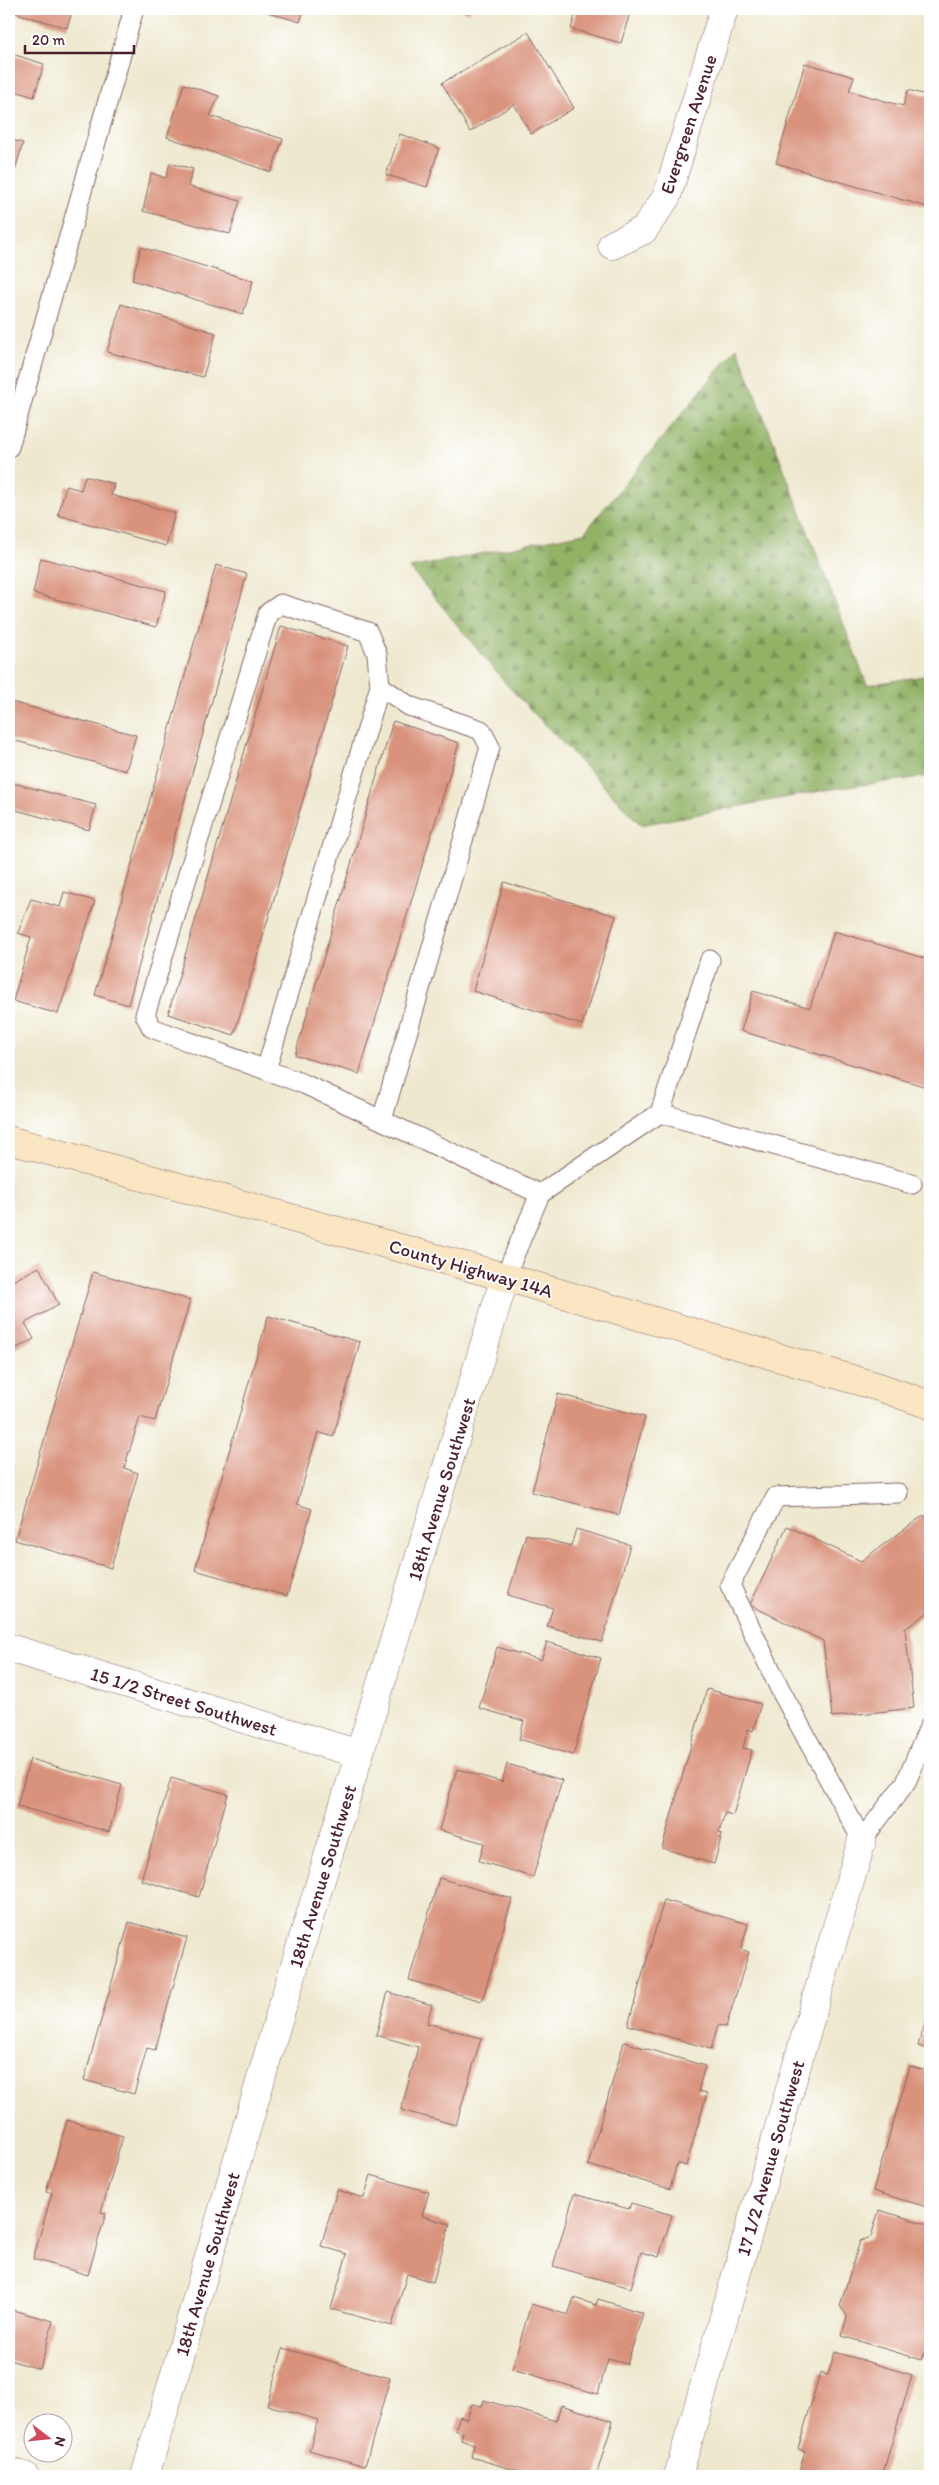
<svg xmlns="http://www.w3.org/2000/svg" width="939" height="2485" font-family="Itim,sans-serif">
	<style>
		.forest { fill: url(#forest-firs); stroke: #6e6848 }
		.building { fill: #d9927b }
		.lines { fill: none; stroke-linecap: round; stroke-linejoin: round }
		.service-casing { stroke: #836564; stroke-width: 21 }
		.minor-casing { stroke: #836564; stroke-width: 29 }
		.secondary-casing { stroke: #836564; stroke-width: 29 }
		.service { stroke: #fff; stroke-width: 19 }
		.minor { stroke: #fff; stroke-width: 28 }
		.secondary { stroke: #fbe6c4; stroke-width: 28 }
		.labels { text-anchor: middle; stroke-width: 4; stroke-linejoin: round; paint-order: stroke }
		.street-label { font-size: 19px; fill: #4a1f2b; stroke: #fff }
	</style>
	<defs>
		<pattern id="forest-firs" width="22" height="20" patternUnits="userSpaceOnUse" patternTransform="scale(1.25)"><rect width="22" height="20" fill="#92b266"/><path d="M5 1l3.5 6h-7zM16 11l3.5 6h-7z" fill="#799054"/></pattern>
	</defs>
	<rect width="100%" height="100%" fill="#fff"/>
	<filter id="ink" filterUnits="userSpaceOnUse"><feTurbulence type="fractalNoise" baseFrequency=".02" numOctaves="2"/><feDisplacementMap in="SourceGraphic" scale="10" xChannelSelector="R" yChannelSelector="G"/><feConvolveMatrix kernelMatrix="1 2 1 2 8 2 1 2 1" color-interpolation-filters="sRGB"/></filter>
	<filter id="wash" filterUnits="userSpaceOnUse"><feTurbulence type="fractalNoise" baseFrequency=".0096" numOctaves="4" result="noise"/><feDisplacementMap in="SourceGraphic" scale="20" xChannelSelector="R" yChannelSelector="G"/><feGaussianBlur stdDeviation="1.12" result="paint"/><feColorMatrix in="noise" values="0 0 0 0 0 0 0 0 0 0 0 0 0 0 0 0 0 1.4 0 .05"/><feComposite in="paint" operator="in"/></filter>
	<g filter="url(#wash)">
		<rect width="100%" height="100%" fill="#eee8ce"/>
		<path class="forest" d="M 737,347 L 867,685 L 930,675 L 930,776 L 825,790 L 641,825 L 508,686 L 410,568 L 584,533 Z"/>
		<g id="blocks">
			<g class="building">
				<path d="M 9,9 L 73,9 L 67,28 L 9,11 Z"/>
				<path d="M 257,9 L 304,9 L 300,22 Z"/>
				<path d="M 458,9 L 470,9 L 469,13 Z"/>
				<path d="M 577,9 L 631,9 L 621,43 L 571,29 Z"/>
				<path d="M 528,32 L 574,108 L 531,134 L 514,104 L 470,132 L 442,83 Z"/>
				<path d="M 9,53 L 44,64 L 34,97 L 9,89 Z"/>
				<path d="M 805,63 L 854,77 L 849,91 L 903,106 L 908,90 L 930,96 L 930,194 L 927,207 L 776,163 Z"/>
				<path d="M 184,84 L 219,96 L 210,116 L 283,139 L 271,172 L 167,137 Z"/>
				<path d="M 400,134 L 439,148 L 427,187 L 386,175 Z"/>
				<path d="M 9,139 L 23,143 L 14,174 L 9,173 Z"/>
				<path d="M 170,163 L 193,169 L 188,186 L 240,201 L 230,234 L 143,211 L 151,173 L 166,178 Z"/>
				<path d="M 141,247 L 253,281 L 243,314 L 132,280 Z"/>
				<path d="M 121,304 L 216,333 L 203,377 L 107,352 Z"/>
				<path d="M 85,476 L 114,484 L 111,495 L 175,513 L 166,546 L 58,515 L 66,486 L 81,490 Z"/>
				<path d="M 41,558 L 166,591 L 156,627 L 33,593 Z"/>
				<path d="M 216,565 L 247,574 L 128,1005 L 95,995 Z"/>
				<path d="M 281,626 L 348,646 L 234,1035 L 168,1014 Z"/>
				<path d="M 11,702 L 136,735 L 126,771 L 9,739 Z"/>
				<path d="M 393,721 L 459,743 L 359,1074 L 295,1055 Z"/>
				<path d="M 9,782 L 96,805 L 89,830 L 9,808 Z"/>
				<path d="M 504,882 L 616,916 L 582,1025 L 473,991 Z"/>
				<path d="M 64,892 L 95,901 L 58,1014 L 13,1001 L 31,937 L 18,933 L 31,899 L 60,907 Z"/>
				<path d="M 834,931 L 930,960 L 930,1088 L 741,1031 L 753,991 L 810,1008 Z"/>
				<path d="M 39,1267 L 59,1305 L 25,1323 L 34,1339 L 9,1352 L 9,1283 Z"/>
				<path d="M 93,1272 L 190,1300 L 155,1421 L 140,1417 L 124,1468 L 138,1473 L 111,1568 L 15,1540 Z"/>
				<path d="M 268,1316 L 360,1342 L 333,1437 L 318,1432 L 297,1504 L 312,1509 L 287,1596 L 195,1570 Z"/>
				<path d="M 558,1394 L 645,1417 L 619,1515 L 532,1492 Z"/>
				<path d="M 924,1515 L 930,1523 L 930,1611 L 905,1629 L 914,1708 L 832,1717 L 823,1641 L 750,1605 L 787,1526 L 861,1561 Z"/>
				<path d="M 576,1529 L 630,1545 L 602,1642 L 547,1626 L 553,1608 L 508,1595 L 526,1534 L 571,1546 Z"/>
				<path d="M 547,1642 L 601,1658 L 573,1755 L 519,1739 L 524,1721 L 479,1708 L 497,1647 L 541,1660 Z"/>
				<path d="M 707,1689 L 761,1704 L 753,1731 L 748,1729 L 743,1748 L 752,1750 L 733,1815 L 725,1813 L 719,1833 L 722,1834 L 714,1864 L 662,1848 Z"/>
				<path d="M 30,1759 L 122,1785 L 109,1832 L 17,1806 Z"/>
				<path d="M 507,1764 L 562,1780 L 533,1877 L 479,1861 L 484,1843 L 439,1830 L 457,1769 L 502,1782 Z"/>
				<path d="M 171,1778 L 228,1794 L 199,1897 L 141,1880 Z"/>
				<path d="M 439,1878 L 512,1899 L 482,2001 L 409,1980 Z"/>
				<path d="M 664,1900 L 748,1924 L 741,1949 L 749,1952 L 726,2027 L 718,2025 L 711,2049 L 628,2025 Z"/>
				<path d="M 129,1922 L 187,1938 L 155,2050 L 147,2048 L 134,2094 L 84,2080 Z"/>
				<path d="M 388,1992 L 432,2005 L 427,2023 L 481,2038 L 456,2125 L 401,2110 L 418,2047 L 376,2035 Z"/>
				<path d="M 930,2007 L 930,2050 L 918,2046 Z"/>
				<path d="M 624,2042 L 705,2066 L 698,2091 L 707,2093 L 686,2166 L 677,2163 L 670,2189 L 588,2165 Z"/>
				<path d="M 910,2066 L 930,2072 L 930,2208 L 873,2191 Z"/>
				<path d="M 67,2120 L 123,2136 L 101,2212 L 106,2213 L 88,2275 L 33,2259 L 52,2193 L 46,2192 Z"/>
				<path d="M 371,2175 L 429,2192 L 422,2216 L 450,2224 L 433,2282 L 407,2274 L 392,2326 L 331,2309 L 347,2254 L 321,2246 L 337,2190 L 364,2198 Z"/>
				<path d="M 574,2194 L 629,2209 L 631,2203 L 672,2215 L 659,2257 L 641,2252 L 631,2288 L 553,2266 Z"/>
				<path d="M 879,2210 L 930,2225 L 930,2333 L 922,2360 L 842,2336 L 847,2316 L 840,2306 L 860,2241 L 871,2237 Z"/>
				<path d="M 574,2298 L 596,2305 L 598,2299 L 643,2313 L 627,2364 L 608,2359 L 598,2394 L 512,2369 L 531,2304 L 568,2315 Z"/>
				<path d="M 9,2309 L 53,2321 L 40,2369 L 9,2360 Z"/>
				<path d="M 283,2348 L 390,2378 L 365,2466 L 309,2450 L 318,2420 L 267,2405 Z"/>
				<path d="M 835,2352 L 912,2375 L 882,2476 L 812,2476 L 799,2472 L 805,2451 L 798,2449 L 820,2373 L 828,2375 Z"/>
				<path d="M 484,2400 L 556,2421 L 561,2405 L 613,2421 L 596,2476 L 517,2476 L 518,2471 L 471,2457 L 474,2445 L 461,2440 L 463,2433 L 455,2430 L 460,2416 L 467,2419 L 472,2404 L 482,2406 Z"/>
			</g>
		</g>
	</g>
	<g filter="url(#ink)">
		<use href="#blocks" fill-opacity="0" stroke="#836564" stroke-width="1"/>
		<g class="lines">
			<g class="service-casing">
				<g id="service">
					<path d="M 9,447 L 134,9"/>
					<path d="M 266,1070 L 380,686"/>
					<path d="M 660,1113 L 710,960"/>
					<path d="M 382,1120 L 490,747 L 481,730 L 409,706 L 380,686 L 377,654 L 368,632 L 281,604 L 268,613 L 145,1015 L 152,1028 L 304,1084 L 540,1194"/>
					<path d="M 505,1277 L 540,1194 L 660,1113 L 912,1184"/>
					<path d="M 898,1493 L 776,1497 L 730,1585 L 781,1691 L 862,1840 L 906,1782 L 930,1725"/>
				</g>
			</g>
			<g class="minor-casing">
				<g id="minor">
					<path d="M 612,245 L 644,230 L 667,196 L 724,9"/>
					<path d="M 9,1648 L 359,1754"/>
					<path d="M 9,2472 L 25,2476"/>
					<path d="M 145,2476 L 279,2017 L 505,1277"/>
					<path d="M 678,2476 L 862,1840"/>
				</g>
			</g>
			<g class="secondary-casing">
				<path id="secondary" d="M 9,1140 L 505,1277 L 879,1387 L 930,1405"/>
			</g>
			<use href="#service" class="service"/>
			<use href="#minor" class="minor"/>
			<use href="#secondary" class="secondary"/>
		</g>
	</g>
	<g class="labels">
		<g class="street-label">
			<text transform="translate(688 124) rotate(-72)" y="7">Evergreen Avenue</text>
			<text transform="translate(471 1268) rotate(16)" y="7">County Highway 14A</text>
			<text transform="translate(441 1489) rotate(-73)" y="7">18th Avenue Southwest</text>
			<text transform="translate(184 1701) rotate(17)" y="7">15 1/2 Street Southwest</text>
			<text transform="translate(322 1876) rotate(-73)" y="7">18th Avenue Southwest</text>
			<text transform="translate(770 2158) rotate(-74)" y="7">17 1/2 Avenue Southwest</text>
			<text transform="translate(207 2264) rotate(-74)" y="7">18th Avenue Southwest</text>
		</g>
	</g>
	<rect width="939" height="2485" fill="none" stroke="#fff" stroke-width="30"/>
	<g transform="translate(48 2438) rotate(106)"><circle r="24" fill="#ffffff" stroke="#b7a5aa"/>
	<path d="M0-4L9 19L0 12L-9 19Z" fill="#d1495b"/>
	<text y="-8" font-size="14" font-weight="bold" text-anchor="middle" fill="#4a1f2b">N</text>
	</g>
	<path d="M25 45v8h109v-8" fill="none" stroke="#4a1f2b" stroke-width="2.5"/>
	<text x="32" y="45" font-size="15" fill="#4a1f2b" stroke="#ffffff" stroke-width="4" paint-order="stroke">20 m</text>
</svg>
